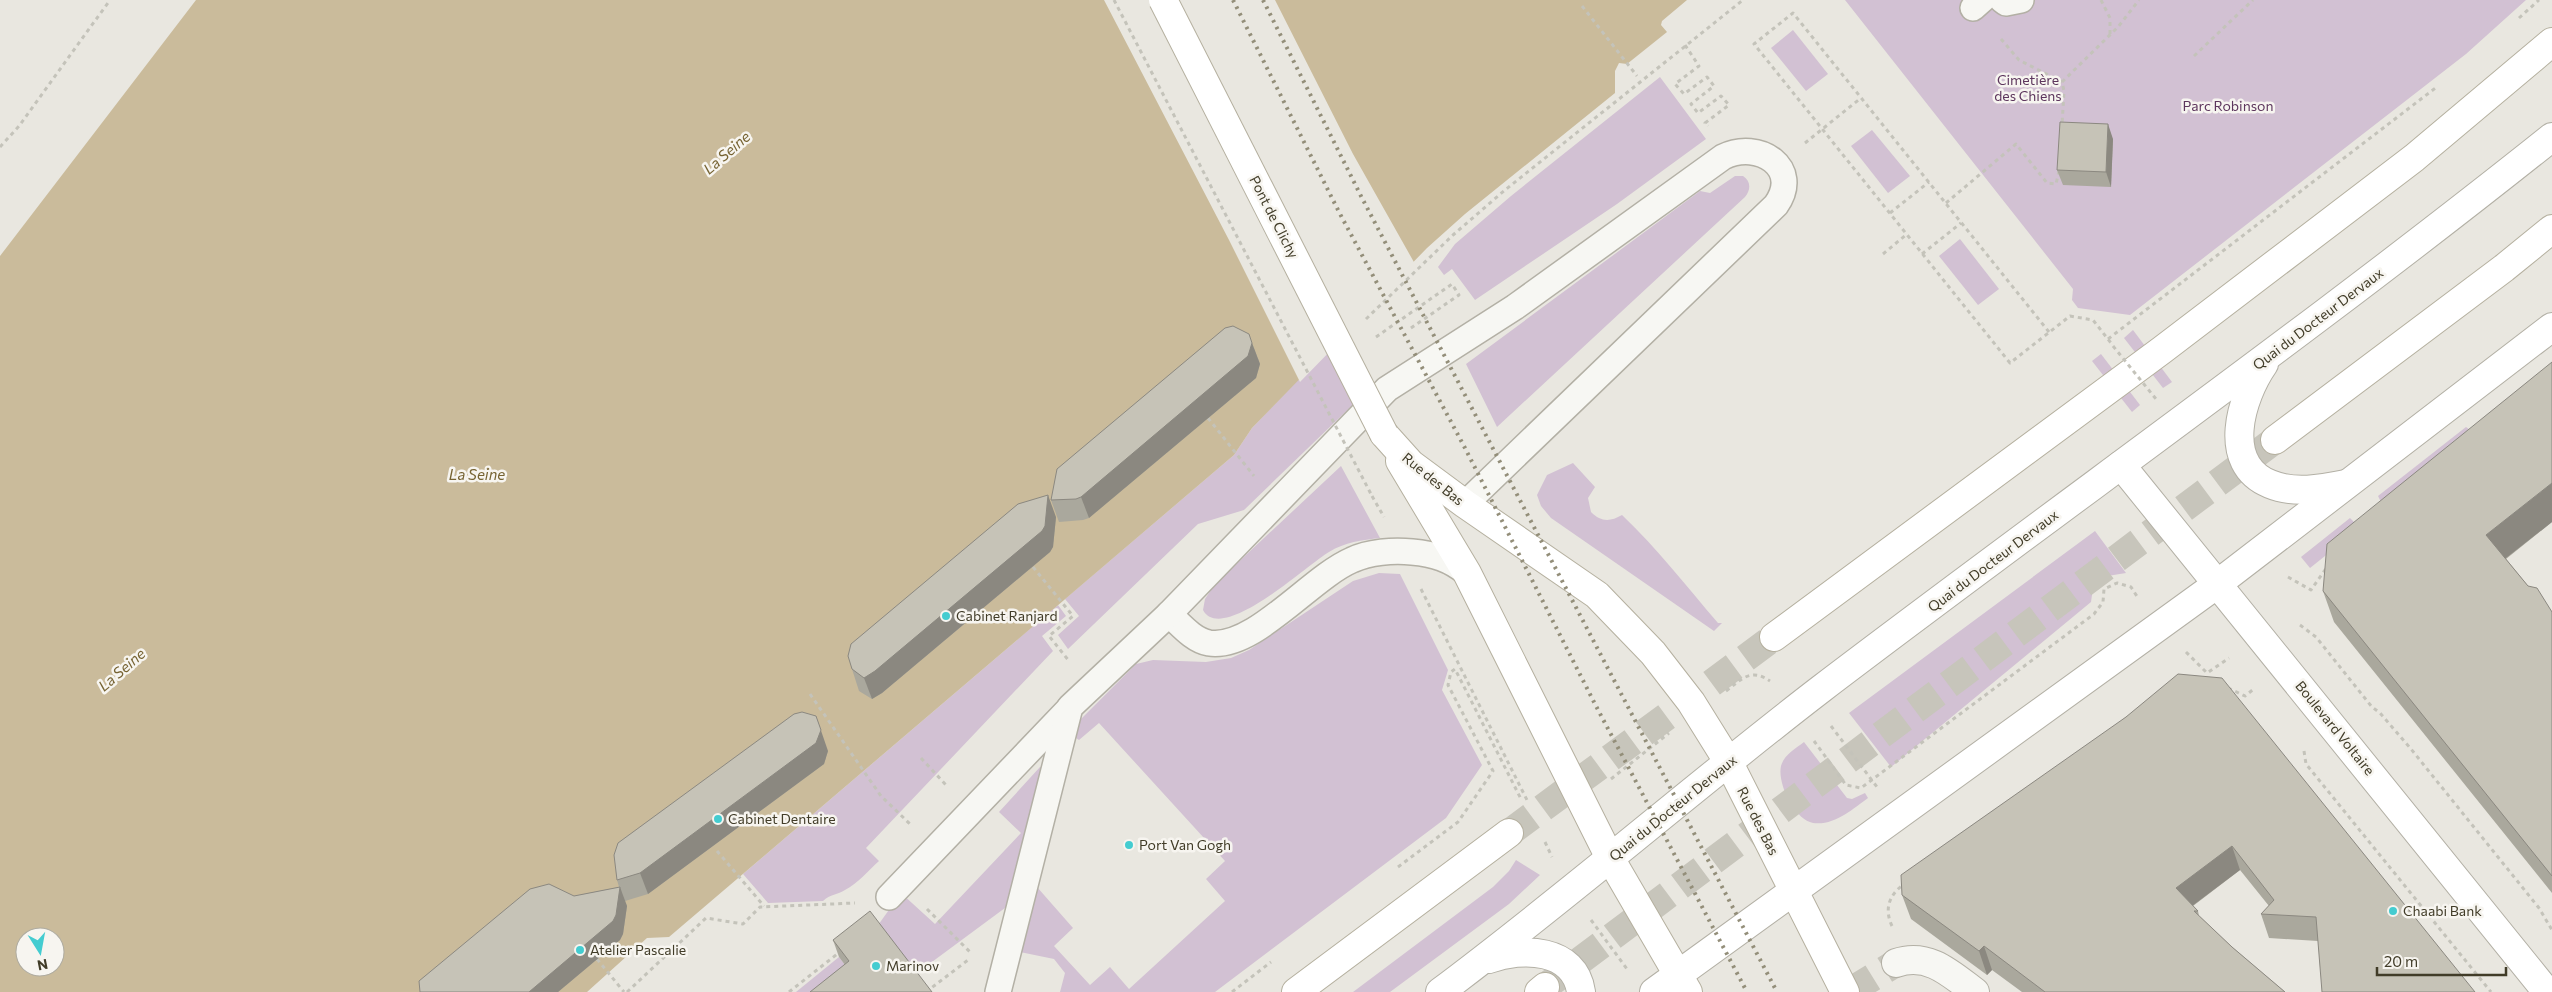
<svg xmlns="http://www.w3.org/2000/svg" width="2552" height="992" font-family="Commissioner,sans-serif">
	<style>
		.green { fill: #d2c1d3 }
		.water { fill: #cabb9b; fill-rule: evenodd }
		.pier { fill: #e9e7e0 }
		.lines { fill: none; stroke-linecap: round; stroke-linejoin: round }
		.street-tunnel { stroke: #c7c5bb; stroke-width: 28; stroke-dasharray: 28 14; stroke-linecap: butt }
		.primary-tunnel { stroke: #c7c5bb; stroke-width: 28; stroke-dasharray: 28 14; stroke-linecap: butt }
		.lane-casing { stroke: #b3b0a5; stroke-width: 28 }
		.street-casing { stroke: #b3b0a5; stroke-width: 30 }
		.secondary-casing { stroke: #b3b0a5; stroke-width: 30 }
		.primary-casing { stroke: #b5b09f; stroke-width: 30 }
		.path { stroke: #c4c3ba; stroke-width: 3; stroke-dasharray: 4 4; stroke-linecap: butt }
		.lane { stroke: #f7f7f3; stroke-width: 25 }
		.street { stroke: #f7f7f3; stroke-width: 28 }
		.secondary { stroke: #fff; stroke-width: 28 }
		.primary { stroke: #fff; stroke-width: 28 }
		.rail { stroke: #938e79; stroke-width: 4; stroke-dasharray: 2.5 5; stroke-linecap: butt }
		.primary-bridge-casing { stroke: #b5b09f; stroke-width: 30; stroke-linecap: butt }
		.path-bridge { stroke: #c4c3ba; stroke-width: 3; stroke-dasharray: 4 4; stroke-linecap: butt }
		.primary-bridge { stroke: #fff; stroke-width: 28 }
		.wall { fill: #aaa89d }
		.shaded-wall { fill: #8b8880 }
		.building { fill: #c6c3b7; stroke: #8b8880 }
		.poi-dot { fill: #44ccd0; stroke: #f7f5f0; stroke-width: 2 }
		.labels { text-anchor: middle; stroke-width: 5; stroke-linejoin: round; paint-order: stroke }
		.park-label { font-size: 14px; fill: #5d365d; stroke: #f7f5f0 }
		.street-label { font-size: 14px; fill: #413c28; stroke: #f7f5f0 }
		.poi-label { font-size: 14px; fill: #413c28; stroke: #f7f5f0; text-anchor: start }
		.water-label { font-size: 15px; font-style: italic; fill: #766332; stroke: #f7f5f0 }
	</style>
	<rect width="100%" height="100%" fill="#e9e7e0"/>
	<g class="green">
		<path d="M 1845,0 L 2526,0 L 2466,54 L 2130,315 L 2078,308 L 2072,300 L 2073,289 Z"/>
		<path d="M 1793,30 L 1828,74 L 1806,91 L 1771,48 Z"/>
		<path d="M 1660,77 L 1706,139 L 1617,204 L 1475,300 L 1452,269 L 1444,275 L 1438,267 L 1455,244 L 1511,196 Z"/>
		<path d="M 1872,130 L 1910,176 L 1888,193 L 1851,146 Z"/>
		<path d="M 1735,176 L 1743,176 C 1751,181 1751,190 1745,197 L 1497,427 L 1466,364 L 1700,191 L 1710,193 Z"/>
		<path d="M 1960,239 L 1999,289 L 1978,305 L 1939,256 Z"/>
		<path d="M 2133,330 L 2172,382 L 2163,388 L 2124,338 Z"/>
		<path d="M 1334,342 L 1364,394 L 1244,510 L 1198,524 L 1068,649 L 1058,635 L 1079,616 L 1065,599 L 1234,455 L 1252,428 Z"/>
		<path d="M 2101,354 L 2140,405 L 2132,412 L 2092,361 Z"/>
		<path d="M 2466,427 L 2477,435 L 2384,508 L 2378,496 Z"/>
		<path d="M 1573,463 L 1595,487 L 1588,498 L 1591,512 C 1601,522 1610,522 1622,515 C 1657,548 1687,587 1718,623 L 1722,623 L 1714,631 L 1551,518 L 1541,506 L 1537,495 L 1547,475 Z"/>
		<path d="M 1341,466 L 1380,538 C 1362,540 1345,542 1329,552 C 1308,564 1222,645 1203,610 L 1205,599 L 1215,584 Z"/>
		<path d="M 2350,518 L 2360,528 L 2310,568 L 2301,557 Z"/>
		<path d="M 2095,531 L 2126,573 L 2101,577 L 2093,588 L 2091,602 L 1891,767 L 1849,713 Z"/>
		<path d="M 1379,573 L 1400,574 L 1448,670 L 1442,690 L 1482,765 L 1446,818 L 1215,992 L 1060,992 L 1065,973 L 1054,959 L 1020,952 L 1037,887 L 1073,928 L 1054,946 L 1090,985 L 1110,967 L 1129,989 L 1225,901 L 1206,879 L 1225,861 L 1099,723 L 1079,740 L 1076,738 L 1080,720 L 1136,664 L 1153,660 L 1206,662 L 1231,658 L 1249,650 L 1353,581 Z"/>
		<path d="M 1058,605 L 1066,616 L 1042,636 L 1053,651 L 866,848 L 879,861 C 868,871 858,883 845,890 C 838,895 830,894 823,901 L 768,903 L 743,874 Z"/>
		<path d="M 1804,742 L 1847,798 L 1852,799 L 1865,793 L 1868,798 C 1853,809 1834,826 1813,823 C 1795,820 1777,784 1781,766 C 1784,755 1795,749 1804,742 Z"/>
		<path d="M 1040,767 L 1043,767 L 1009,905 L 913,976 L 876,928 L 901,893 L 935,924 L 1021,833 L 999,812 Z"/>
		<path d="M 1516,860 L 1540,875 L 1509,904 L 1390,992 L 1353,992 L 1493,887 L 1509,871 Z"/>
		<path d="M 839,957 L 855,978 L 837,992 L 796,992 Z"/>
	</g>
	<path class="water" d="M 196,0 L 1687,0 L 1662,21 L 1661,25 L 1667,32 L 1627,64 L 1619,63 L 1615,71 L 1615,93 L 1465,214 L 1427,248 L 1252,428 L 1234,455 L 669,937 L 647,938 L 587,992 L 0,992 L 0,256 ZM 25,937 L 55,937 L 55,967 L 25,967 Z"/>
	<path class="pier" d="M 1104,0 L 1275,0 L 1353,154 L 1415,264 L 1300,382 L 1229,240 Z"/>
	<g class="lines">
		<path class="street-tunnel" d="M 1849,992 L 1896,963"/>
		<g class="primary-tunnel">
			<path d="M 1509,833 L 1774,637"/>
			<path d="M 1545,987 L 2275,440"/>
		</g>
		<g class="lane-casing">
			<g id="lane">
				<path d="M 2002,0 L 2006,3 L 2021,0"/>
				<path d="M 1973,8 L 1982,0"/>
				<path d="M 1169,614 C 1181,625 1193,640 1209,643 C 1254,650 1310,578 1352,560 C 1369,552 1393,550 1412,552 C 1434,554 1450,559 1467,573"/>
				<path d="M 889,897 L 1069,709"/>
				<path d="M 998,992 L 1070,707 L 1169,614 L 1387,389 L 1515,307 L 1723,157 C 1759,139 1802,168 1776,205 L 1465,504"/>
			</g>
		</g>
		<g class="street-casing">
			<path id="street" d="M 1896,963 C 1928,952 1950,973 1975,992"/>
		</g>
		<g class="secondary-casing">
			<g id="secondary">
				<path d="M 2264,364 C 2241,397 2220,464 2270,484 C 2294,494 2321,489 2346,484"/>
				<path d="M 2121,465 L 2547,992"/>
				<path d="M 1489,959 C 1522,947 1575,948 1581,992"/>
				<path d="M 1440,992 C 1570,895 1692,788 1821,689 C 2064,504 2313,328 2552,137"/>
				<path d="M 1654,992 L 2216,585 L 2552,327"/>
			</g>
		</g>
		<g class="primary-casing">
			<g id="primary">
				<path d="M 1384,434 L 1411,464 L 1465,504 L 1597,595 L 1653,653 L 1691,702 L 1729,763 L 1845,992"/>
				<path d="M 2275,440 L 2504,268 L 2552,229"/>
				<path d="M 1400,461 L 1467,573 L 1610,858 L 1688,992"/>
				<path d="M 1774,637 L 2162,350 L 2414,158 L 2552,42"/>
				<path d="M 1296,992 L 1509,833"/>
				<path d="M 1539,992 L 1545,987"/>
			</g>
		</g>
		<g class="path">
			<path d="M 2101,0 L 2110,18 L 2110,34"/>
			<path d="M 1582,6 L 1637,76"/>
			<path d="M 2519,18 L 2539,0"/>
			<path d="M 2001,39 L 2019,60 L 2062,82 L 2064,91 L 2062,125"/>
			<path d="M 1685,45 L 1699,66 L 1675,84 L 1684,94 L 1707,77 L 1714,86 L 1691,104 L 1698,113 L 1721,96 L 1729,105 L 1705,123 L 1708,126"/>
			<path d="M 2194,56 L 2253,0"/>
			<path d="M 2062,82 L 2118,27 L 2139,0"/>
			<path d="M 1805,143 L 1861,98"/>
			<path d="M 0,147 L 19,126 L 110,0"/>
			<path d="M 1946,203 L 2016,144 L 2047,183 L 2056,184 L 2059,171"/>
			<path d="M 1890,213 L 1929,182"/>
			<path d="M 1883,254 L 1907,234"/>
			<path d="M 1922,254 L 1961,223"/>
			<path d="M 1366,319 L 1453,235 L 1505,190 L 1743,0"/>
			<path d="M 2049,332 L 1793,13 L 1754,44 L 2010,363 L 2070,316 L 2093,320 L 2111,343"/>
			<path d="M 1376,337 L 1452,284 L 1459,295 L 1408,330"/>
			<path d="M 2108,339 L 2438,86"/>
			<path d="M 1208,418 L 1254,476"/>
			<path d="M 1372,496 L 1384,517"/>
			<path d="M 1033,567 L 1073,616 L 1049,636 L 1069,661"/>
			<path d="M 2288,577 L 2311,590 L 2327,567"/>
			<path d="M 1421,589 L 1528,802"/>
			<path d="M 2300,625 L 2316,637 L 2372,707 L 2380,713 L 2411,749 L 2539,908 L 2552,930"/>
			<path d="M 2186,652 L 2207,673 L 2229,658"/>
			<path d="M 2228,688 L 2245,696 L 2255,688"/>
			<path d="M 1726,691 C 1743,678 1751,668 1770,681"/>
			<path d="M 810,694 L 881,796 L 910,824"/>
			<path d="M 1831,726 L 1877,787"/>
			<path d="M 1814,741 L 1846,785 L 1861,788 L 2094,614 L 2103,602 L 2104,589 L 2117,583 L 2131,587 L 2138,598"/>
			<path d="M 2304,751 L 2306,764 L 2491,992"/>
			<path d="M 921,758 L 946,785"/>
			<path d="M 1611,779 L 1669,733"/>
			<path d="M 1545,842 L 1552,857"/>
			<path d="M 717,851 L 764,906"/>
			<path d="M 1398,867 L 1458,822 L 1493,771 L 1448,685 L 1451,672 L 1455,669 L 1521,799"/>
			<path d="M 927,909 L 972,954"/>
			<path d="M 1591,920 L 1627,969"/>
			<path d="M 1892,926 C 1884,909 1889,895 1904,884"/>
			<path d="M 597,959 L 624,992"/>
			<path d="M 627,992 L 706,918 L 743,924 L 760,907 L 855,903"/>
			<path d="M 789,992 L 841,951"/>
			<path d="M 926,992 L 968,960"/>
			<path d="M 1232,992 L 1271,962"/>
		</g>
		<use href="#lane" class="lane"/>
		<use href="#street" class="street"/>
		<use href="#secondary" class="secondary"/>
		<use href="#primary" class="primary"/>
		<g class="rail">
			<path d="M 1233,0 L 1339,212 L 1465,448 L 1596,706 L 1747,992"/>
			<path d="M 1263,0 L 1362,198 L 1777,992"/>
		</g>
		<g class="primary-bridge-casing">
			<path id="primary-bridge" d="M 1163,0 L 1384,434"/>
		</g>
		<g class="path-bridge">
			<path d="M 1114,0 L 1372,496"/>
			<path d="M 2113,346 L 2156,399"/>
		</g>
		<use href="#primary-bridge" class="primary-bridge"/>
	</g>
	<g class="wall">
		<path d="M 2113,139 L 2111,187 L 2063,185 L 2057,170 Z"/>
		<path d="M 1252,343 L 1260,364 L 1256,378 L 1089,518 L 1083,520 L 1059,522 L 1051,500 Z"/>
		<path d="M 2552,362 L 2552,522 L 2506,559 L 2528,586 L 2552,612 L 2552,893 L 2334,622 L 2323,591 Z"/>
		<path d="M 1056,517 L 1053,547 L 1050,552 L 882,693 L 872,699 L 859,691 L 852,669 Z"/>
		<path d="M 2126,717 L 2475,992 L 2318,941 L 2269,938 L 2261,914 L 2269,906 L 2240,870 L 2193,906 L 2198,911 L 2199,916 L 2232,947 L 2285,992 L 2022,992 L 1992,970 L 1987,975 L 1911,919 L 1902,895 Z"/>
		<path d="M 828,751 L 824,764 L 648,894 L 625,901 L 627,906 L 623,934 L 620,940 L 558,992 L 420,992 L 574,896 L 619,887 L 617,880 Z"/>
		<path d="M 833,940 L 932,992 L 845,965 L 839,957 Z"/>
	</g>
	<g class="shaded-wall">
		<path d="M 2108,124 L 2113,139 L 2111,187 L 2106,172 Z"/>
		<path d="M 1252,343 L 1260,364 L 1256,378 L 1089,518 L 1081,497 Z"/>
		<path d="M 2552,483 L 2552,522 L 2497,565 L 2486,535 Z"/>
		<path d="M 1048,495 L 1056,517 L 1053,547 L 1050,552 L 882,693 L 872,699 L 864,678 Z"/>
		<path d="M 816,716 L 828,751 L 824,764 L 648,894 L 640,873 Z"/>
		<path d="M 2232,846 L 2240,870 L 2184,912 L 2176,888 Z"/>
		<path d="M 620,887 L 627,906 L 623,934 L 620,940 L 558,992 L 529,992 Z"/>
		<path d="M 1984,946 L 1992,970 L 1987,975 L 1979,951 Z"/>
	</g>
	<g class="building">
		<path d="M 2060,122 L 2108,124 L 2106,172 L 2057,170 Z"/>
		<path d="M 1233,326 L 1249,334 L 1252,343 L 1248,356 L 1081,497 L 1076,499 L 1051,500 L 1057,469 L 1225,328 Z"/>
		<path d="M 2552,362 L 2552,483 L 2486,535 L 2528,586 L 2537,588 L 2552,612 L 2552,876 L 2323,591 L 2327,544 Z"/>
		<path d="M 1048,495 L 1045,526 L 1042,531 L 875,671 L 864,678 L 852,669 L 848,656 L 851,644 L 1018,504 Z"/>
		<path d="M 2178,674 L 2222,678 L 2475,992 L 2322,992 L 2316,917 L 2261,914 L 2274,900 L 2232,846 L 2176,888 L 2198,911 L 2194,911 L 2232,947 L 2285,992 L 2045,992 L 1984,946 L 1979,951 L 1902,895 L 1901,875 L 2126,717 Z"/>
		<path d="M 802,712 L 816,716 L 821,730 L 816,743 L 640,873 L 617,880 L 614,855 L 618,843 L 794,714 Z"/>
		<path d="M 549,884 L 574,896 L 620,887 L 616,915 L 613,921 L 529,992 L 420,992 L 419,981 L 530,889 Z"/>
		<path d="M 870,911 L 932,992 L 810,992 L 849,961 L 833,940 Z"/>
	</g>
	<g class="poi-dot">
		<circle cx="946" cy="616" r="5"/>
		<circle cx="718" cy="819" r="5"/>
		<circle cx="1129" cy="845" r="5"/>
		<circle cx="2393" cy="911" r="5"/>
		<circle cx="580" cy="950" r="5"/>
		<circle cx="876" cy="966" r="5"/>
	</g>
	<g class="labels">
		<g class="park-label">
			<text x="2028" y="85">Cimetière<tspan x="2028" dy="16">des Chiens</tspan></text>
			<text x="2228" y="111">Parc Robinson</text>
		</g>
		<g class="street-label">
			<text transform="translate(1274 217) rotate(63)" y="5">Pont de Clichy</text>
			<text transform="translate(2318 319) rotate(-37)" y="5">Quai du Docteur Dervaux</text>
			<text transform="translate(1433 479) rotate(39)" y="5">Rue des Bas</text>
			<text transform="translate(1993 561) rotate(-37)" y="5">Quai du Docteur Dervaux</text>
			<text transform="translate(2335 728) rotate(51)" y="5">Boulevard Voltaire</text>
			<text transform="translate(1673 808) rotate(-39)" y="5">Quai du Docteur Dervaux</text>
			<text transform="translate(1758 821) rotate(63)" y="5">Rue des Bas</text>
		</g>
		<g class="poi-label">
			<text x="956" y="621">Cabinet Ranjard</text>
			<text x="728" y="824">Cabinet Dentaire</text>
			<text x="1139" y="850">Port Van Gogh</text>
			<text x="2403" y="916">Chaabi Bank</text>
			<text x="590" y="955">Atelier Pascalie</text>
			<text x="886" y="971">Marinov</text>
		</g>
		<g class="water-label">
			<text transform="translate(727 153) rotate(-41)" y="5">La Seine</text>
			<text x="477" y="480">La Seine</text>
			<text transform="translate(122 670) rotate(-41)" y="5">La Seine</text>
		</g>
	</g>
	<g transform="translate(40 952) rotate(169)"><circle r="24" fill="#f7f5f0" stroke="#aeaba0"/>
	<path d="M0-4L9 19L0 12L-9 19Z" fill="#44ccd0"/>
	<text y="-8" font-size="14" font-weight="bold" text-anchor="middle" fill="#413c28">N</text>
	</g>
	<path d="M2377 967v8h129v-8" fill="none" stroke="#413c28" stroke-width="2.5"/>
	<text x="2384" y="967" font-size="15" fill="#413c28" stroke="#f7f5f0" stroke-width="4" paint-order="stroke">20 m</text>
</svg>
